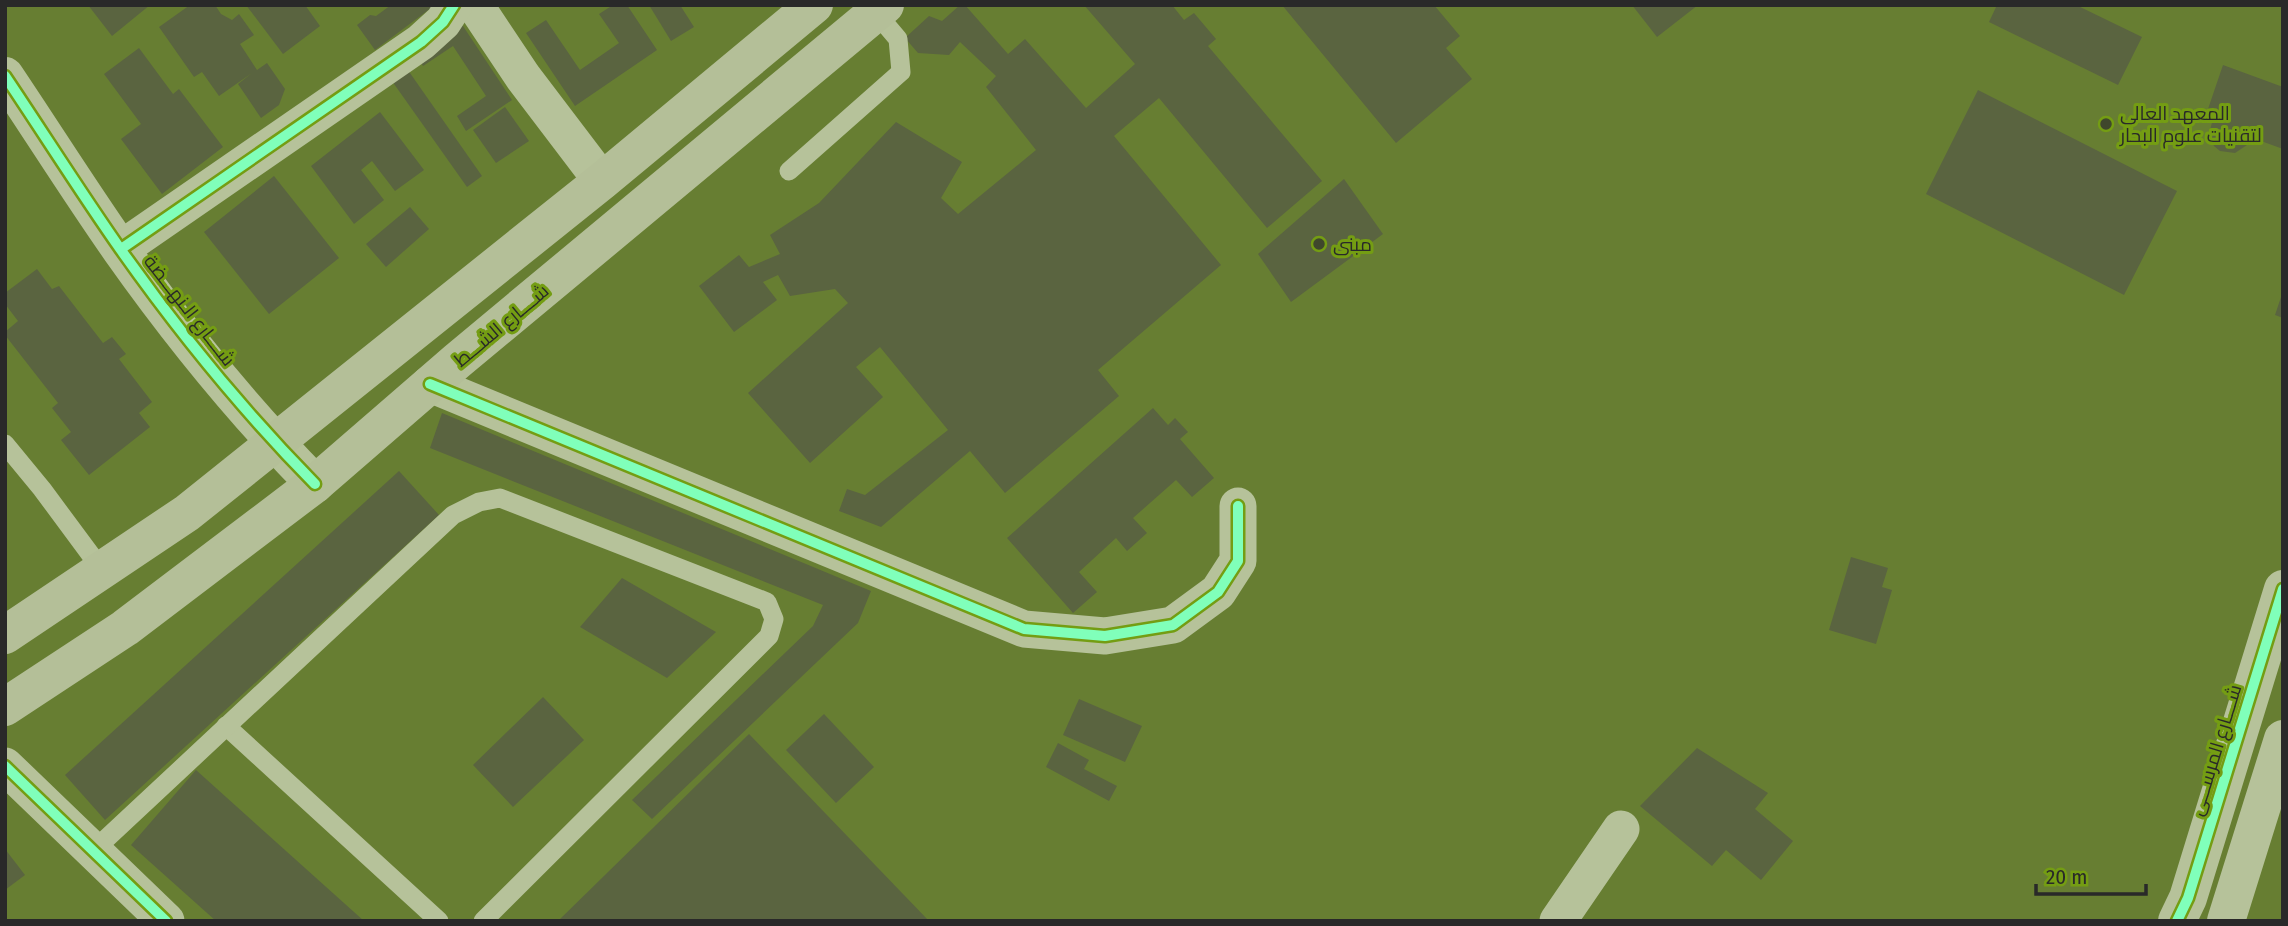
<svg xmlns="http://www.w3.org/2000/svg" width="2288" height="926" font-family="'Fira Sans Condensed',Cairo,sans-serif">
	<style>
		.building { fill: #5a6440 }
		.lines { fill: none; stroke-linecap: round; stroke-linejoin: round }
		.service { stroke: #b6c29a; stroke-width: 19 }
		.minor { stroke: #b6c29a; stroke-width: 37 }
		.tertiary { stroke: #b6c29a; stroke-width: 38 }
		.primary { stroke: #b4bf98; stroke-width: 38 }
		.cycleway-casing { stroke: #749d13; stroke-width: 15 }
		.cycleway { stroke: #80ffba; stroke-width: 10 }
		.poi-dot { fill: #3f472c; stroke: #749d13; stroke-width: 2.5 }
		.labels { text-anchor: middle; stroke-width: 6; stroke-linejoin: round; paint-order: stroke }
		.poi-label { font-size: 19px; fill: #292929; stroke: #749d13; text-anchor: start }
		.street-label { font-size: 19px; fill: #292929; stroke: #749d13 }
	</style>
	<rect width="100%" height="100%" fill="#677e32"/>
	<g class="building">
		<path d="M 88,5 L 150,5 L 112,36 Z"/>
		<path d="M 190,5 L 215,5 L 221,14 L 232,20 L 239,14 L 254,35 L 240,44 L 257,70 L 267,63 L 285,89 L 279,105 L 261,118 L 238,84 L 252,73 L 219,96 L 202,72 L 194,77 L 159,27 Z"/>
		<path d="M 246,5 L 305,5 L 320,26 L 283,54 Z"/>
		<path d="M 391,5 L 435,5 L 375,50 L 357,25 L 370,15 L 376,16 Z"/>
		<path d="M 613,5 L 627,5 L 657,50 L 575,106 L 526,33 L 546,20 L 580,70 L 619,43 L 599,14 Z"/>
		<path d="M 649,5 L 680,5 L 694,27 L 671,41 Z"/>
		<path d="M 960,5 L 965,5 L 1008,54 L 1025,39 L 1086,108 L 1135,64 L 1084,5 L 1172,5 L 1184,20 L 1194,13 L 1216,39 L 1208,46 L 1322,181 L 1267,228 L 1159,98 L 1114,136 L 1221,265 L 1098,370 L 1119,396 L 1005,493 L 970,451 L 881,527 L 839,511 L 847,489 L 865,495 L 948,430 L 880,347 L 856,367 L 883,397 L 810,463 L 748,393 L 848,303 L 835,289 L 790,296 L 778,275 L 763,282 L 777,300 L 734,332 L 699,286 L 739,255 L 749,267 L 780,254 L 770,235 L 819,203 L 896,122 L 962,162 L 941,198 L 958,214 L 1036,150 L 986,87 L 996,76 L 960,42 L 949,55 L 918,53 L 905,38 L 929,16 L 942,21 Z"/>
		<path d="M 1282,5 L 1434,5 L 1460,36 L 1446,48 L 1472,79 L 1396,143 Z"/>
		<path d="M 1632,5 L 1698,5 L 1657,37 Z"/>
		<path d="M 1997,5 L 2076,5 L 2142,37 L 2118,85 L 1989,22 Z"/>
		<path d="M 459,20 L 512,100 L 466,131 L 457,116 L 486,96 L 453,46 L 423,66 L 413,51 Z"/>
		<path d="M 139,48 L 173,94 L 179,89 L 223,147 L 162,194 L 121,139 L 141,124 L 104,74 Z"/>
		<path d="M 403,63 L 482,176 L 467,187 L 387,74 Z"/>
		<path d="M 2223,65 L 2283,87 L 2283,149 L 2250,137 L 2247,145 L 2235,153 L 2220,151 L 2214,146 L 2209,134 L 2215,111 L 2208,109 Z"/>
		<path d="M 1978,90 L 2177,191 L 2124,295 L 1926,194 Z"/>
		<path d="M 505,107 L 529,141 L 496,163 L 473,130 Z"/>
		<path d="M 380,112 L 424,170 L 395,191 L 372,161 L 361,170 L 384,200 L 354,224 L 311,166 Z"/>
		<path d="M 274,176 L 339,258 L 269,314 L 204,232 Z"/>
		<path d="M 1344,179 L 1383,234 L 1291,302 L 1258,254 Z"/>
		<path d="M 410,207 L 429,229 L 386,267 L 366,244 Z"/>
		<path d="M 37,269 L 52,289 L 59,286 L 103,343 L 112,337 L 126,354 L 119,359 L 152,402 L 139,413 L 150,427 L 89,475 L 61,440 L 71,432 L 52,408 L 58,403 L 5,335 L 5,332 L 18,321 L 5,304 L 5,293 Z"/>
		<path d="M 2282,294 L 2283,294 L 2283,318 L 2275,315 Z"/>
		<path d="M 1153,408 L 1168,425 L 1175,418 L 1188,432 L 1180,439 L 1214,478 L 1192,497 L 1176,480 L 1133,518 L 1147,533 L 1127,551 L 1116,538 L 1079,572 L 1097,592 L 1073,613 L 1007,538 Z"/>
		<path d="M 442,413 L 871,591 L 858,623 L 652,819 L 632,800 L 813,626 L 823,605 L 430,448 Z"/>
		<path d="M 399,471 L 439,515 L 105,820 L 65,775 Z"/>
		<path d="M 1851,557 L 1888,568 L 1882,587 L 1892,590 L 1876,644 L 1829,630 Z"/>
		<path d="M 622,578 L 716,632 L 667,678 L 580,627 Z"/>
		<path d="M 543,697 L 584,740 L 513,807 L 473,765 Z"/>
		<path d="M 1079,699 L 1142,726 L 1125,762 L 1063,735 Z"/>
		<path d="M 824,714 L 874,767 L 836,803 L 786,750 Z"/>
		<path d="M 749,734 L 929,921 L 558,921 Z"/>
		<path d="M 1058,743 L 1089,760 L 1084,769 L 1117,786 L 1109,801 L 1046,767 Z"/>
		<path d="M 1697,748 L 1768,793 L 1755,809 L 1793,841 L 1761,880 L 1726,850 L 1712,866 L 1640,806 Z"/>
		<path d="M 196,770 L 364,921 L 216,921 L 131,845 Z"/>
		<path d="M 5,849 L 25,875 L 5,890 Z"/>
	</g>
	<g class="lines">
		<g class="service">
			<path d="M 789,171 L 901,72 L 898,39 L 876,13"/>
			<path d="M 5,444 L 42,489 L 102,570"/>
			<path d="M 226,726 L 439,921"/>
			<path d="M 93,851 L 453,515 L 479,502 L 500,498 L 767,602 L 774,619 L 769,636 L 483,921"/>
		</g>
		<g class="minor">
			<path d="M 475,5 L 523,77 L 602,181"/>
			<path d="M 121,249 L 421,42 L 443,22 L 454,5"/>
			<path d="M 430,384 L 1024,629 L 1105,636 L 1173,625 L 1218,592 L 1238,561 L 1238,506"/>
			<path d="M 5,766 L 166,921"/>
			<path d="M 1558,921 L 1621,829"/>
		</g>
		<g class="tertiary">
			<path d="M 5,76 C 44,134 81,193 121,250 C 179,332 244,412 315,484"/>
			<path d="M 2177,921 L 2188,898 L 2283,589"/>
			<path d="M 2226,921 L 2283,739"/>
		</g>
		<g class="primary">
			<path d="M 5,635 L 187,513 L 602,181 L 814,5"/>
			<path d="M 5,707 L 125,628 L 315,484 L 457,361 L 885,5"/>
		</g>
		<g class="cycleway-casing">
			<g id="cycleway">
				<path d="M 5,76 C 44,134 81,193 121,250 C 179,332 244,412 315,484"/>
				<path d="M 121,249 L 421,42 L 443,22 L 454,5"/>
				<path d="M 430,384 L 1024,629 L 1105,636 L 1173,625 L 1218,592 L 1238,561 L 1238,506"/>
				<path d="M 5,766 L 166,921"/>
				<path d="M 2177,921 L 2188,898 L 2283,589"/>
			</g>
		</g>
		<use href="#cycleway" class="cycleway"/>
	</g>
	<g class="poi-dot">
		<circle cx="2106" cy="124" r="7"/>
		<circle cx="1319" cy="244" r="7"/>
	</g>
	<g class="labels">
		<g class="poi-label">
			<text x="2120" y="120">المعهد العالي<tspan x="2120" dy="22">لتقنيات علوم البحار</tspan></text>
			<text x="1333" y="251">مبنى</text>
		</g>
		<g class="street-label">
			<text transform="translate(190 310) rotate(52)" y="7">شــــارع الـنهـــضة</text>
			<text transform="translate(501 325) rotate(-40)" y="7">شــــارع الشـــط</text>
			<text transform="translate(2215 750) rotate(-73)" y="7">شــــارع المرســـى</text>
		</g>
	</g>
	<rect width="2288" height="926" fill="none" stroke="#292929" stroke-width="14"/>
	<path d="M2036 884v10h110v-10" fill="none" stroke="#292929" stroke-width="3.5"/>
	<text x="2046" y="884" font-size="21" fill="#292929" stroke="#749d13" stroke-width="5" paint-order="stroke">20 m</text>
</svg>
